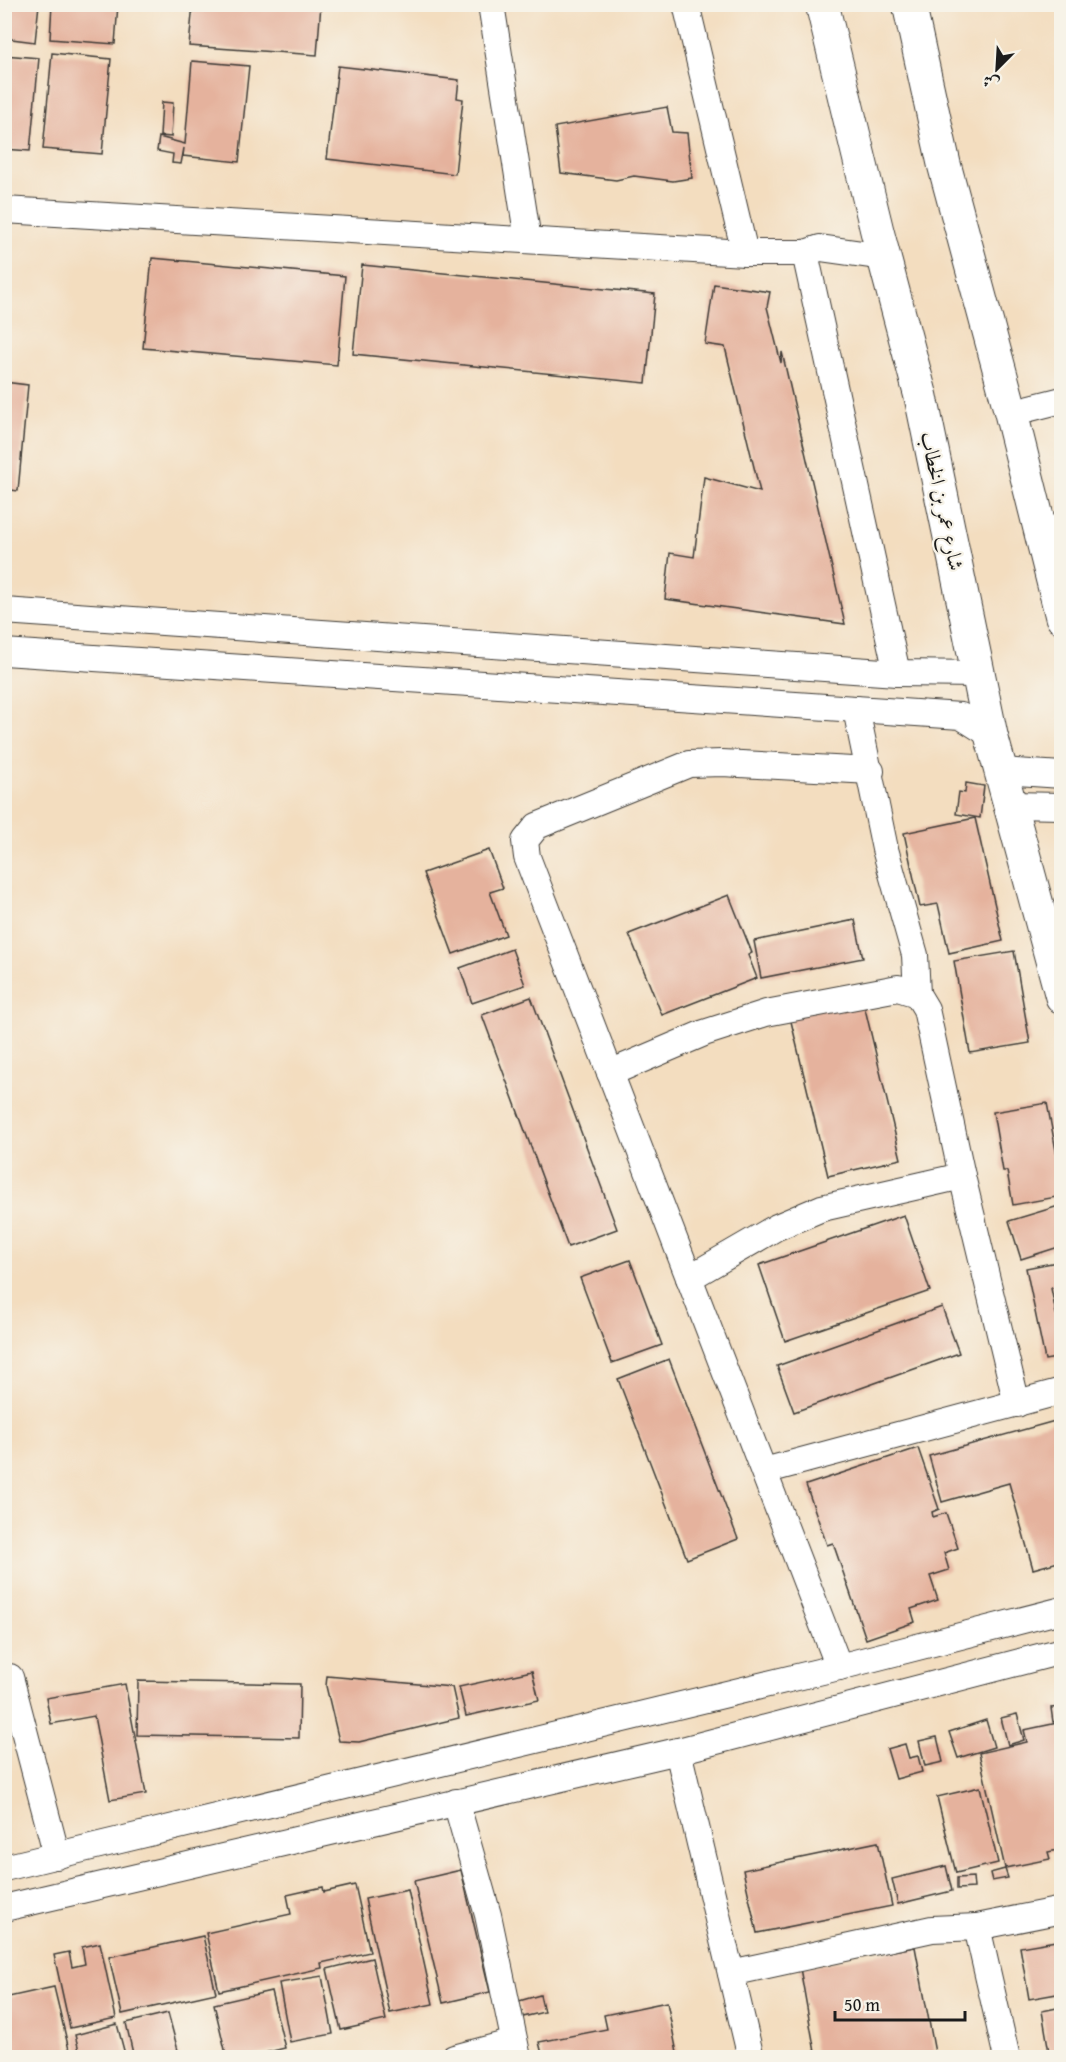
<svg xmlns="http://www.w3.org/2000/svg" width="1066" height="2062" font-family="'Gentium Book Plus',Amiri,serif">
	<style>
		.building { fill: #e5b29d }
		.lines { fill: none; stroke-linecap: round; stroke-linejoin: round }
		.minor-casing { stroke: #3c3934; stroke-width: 28 }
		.major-casing { stroke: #3c3934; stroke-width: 35 }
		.minor { stroke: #fff; stroke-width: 26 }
		.major { stroke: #fff; stroke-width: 33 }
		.labels { text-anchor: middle; stroke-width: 4.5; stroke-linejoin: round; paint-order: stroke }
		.street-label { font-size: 21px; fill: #1c1c1c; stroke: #f7f3e8 }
	</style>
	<rect width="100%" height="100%" fill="#f7f3e8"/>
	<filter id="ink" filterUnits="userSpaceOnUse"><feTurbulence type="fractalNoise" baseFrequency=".0167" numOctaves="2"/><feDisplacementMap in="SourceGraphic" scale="12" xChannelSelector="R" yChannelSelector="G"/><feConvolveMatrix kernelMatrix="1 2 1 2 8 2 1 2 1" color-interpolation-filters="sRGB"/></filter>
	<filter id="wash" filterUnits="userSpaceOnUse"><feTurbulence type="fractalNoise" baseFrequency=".008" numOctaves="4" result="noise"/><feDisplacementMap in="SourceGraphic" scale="24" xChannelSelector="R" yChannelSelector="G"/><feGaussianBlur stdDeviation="1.35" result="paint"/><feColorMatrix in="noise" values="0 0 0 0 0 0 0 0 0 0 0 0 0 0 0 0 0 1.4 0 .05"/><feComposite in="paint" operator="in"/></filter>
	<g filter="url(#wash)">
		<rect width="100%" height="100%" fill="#f3ddbf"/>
		<g id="blocks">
			<g class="building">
				<path d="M 4,4 L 39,4 L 35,42 L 4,38 Z"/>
				<path d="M 52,4 L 118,4 L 115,44 L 50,39 Z"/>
				<path d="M 193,4 L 321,4 L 317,55 L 189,46 Z"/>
				<path d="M 52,53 L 111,59 L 102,154 L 43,149 Z"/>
				<path d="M 4,55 L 39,58 L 30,151 L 4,149 Z"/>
				<path d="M 192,61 L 249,66 L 239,162 L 183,156 L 184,148 L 181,164 L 172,163 L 173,154 L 157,151 L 159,137 L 185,144 Z"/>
				<path d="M 338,66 L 459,80 L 457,98 L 463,99 L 455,174 L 327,159 Z"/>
				<path d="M 162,102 L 173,103 L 171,137 L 160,136 Z"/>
				<path d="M 667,107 L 672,132 L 687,133 L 692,178 L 673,181 L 634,176 L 616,180 L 561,173 L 555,127 Z"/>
				<path d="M 152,258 L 345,276 L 337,365 L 143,348 Z"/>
				<path d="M 362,265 L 655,294 L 646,383 L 353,354 Z"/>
				<path d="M 714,284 L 770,292 L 767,307 L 781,363 L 782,352 L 845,624 L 665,599 L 670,553 L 694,557 L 704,477 L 760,492 L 725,347 L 705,344 Z"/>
				<path d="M 4,382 L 28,385 L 18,491 L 4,489 Z"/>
				<path d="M 966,783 L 984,786 L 980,818 L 956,814 L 959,792 L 965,793 Z"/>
				<path d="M 975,818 L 1003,941 L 949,953 L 938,904 L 920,907 L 904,833 Z"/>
				<path d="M 489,850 L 503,888 L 490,892 L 506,935 L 453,954 L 423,873 Z"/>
				<path d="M 729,895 L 752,953 L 748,955 L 757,978 L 662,1015 L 629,934 Z"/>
				<path d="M 855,920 L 863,958 L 761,978 L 754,941 Z"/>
				<path d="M 512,949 L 525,985 L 472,1003 L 460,968 Z"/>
				<path d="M 1014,951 L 1030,1043 L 970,1053 L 954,961 Z"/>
				<path d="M 862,996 L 901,1159 L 828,1176 L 789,1013 Z"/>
				<path d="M 531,997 L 617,1229 L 568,1247 L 482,1015 Z"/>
				<path d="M 1047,1103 L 1062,1182 L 1062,1196 L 1013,1205 L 1007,1171 L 1003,1171 L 993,1112 Z"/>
				<path d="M 1062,1205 L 1062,1246 L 1021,1259 L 1009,1221 Z"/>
				<path d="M 904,1215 L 930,1291 L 785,1341 L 759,1265 Z"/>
				<path d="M 630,1260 L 662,1345 L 612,1363 L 580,1278 Z"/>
				<path d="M 1062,1261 L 1062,1286 L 1051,1288 L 1056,1314 L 1062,1313 L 1062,1357 L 1045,1360 L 1026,1268 Z"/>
				<path d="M 942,1307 L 959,1353 L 794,1412 L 777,1366 Z"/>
				<path d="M 669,1359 L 738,1539 L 687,1559 L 618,1379 Z"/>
				<path d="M 1062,1419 L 1062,1561 L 1033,1569 L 1009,1483 L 942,1502 L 929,1456 Z"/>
				<path d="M 918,1448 L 939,1509 L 932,1512 L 933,1517 L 946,1513 L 958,1548 L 944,1553 L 949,1570 L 930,1576 L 938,1600 L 911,1609 L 915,1622 L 866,1639 L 833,1543 L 827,1545 L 806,1485 Z"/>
				<path d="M 532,1671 L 539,1700 L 466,1716 L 459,1687 Z"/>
				<path d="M 327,1676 L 452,1687 L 459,1718 L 359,1742 L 339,1741 L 326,1686 Z"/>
				<path d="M 138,1681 L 300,1684 L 299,1738 L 137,1735 Z"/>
				<path d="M 125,1684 L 146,1794 L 110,1800 L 94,1716 L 51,1724 L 46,1698 Z"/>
				<path d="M 1062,1707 L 1062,1721 L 1053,1722 L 1051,1708 Z"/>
				<path d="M 1017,1714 L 1024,1740 L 1008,1745 L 1001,1718 Z"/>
				<path d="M 986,1720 L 994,1747 L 958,1758 L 949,1732 Z"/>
				<path d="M 1062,1722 L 1062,1849 L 1048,1852 L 1050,1859 L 1005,1868 L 979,1753 L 1027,1742 L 1024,1730 Z"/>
				<path d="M 937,1737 L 943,1762 L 925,1766 L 919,1741 Z"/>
				<path d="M 905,1744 L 909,1758 L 918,1756 L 922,1772 L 896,1779 L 887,1749 Z"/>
				<path d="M 980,1787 L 998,1863 L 956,1873 L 937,1797 Z"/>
				<path d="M 878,1842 L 892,1906 L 757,1933 L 743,1870 Z"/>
				<path d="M 946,1866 L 952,1891 L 898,1904 L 892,1879 Z"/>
				<path d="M 1005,1869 L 1008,1878 L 992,1881 L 990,1873 Z"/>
				<path d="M 461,1870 L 490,1992 L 443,2003 L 414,1881 Z"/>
				<path d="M 973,1877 L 974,1888 L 957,1889 L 957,1878 Z"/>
				<path d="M 355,1885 L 370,1952 L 321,1963 L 322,1968 L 219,1991 L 206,1933 L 291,1914 L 287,1895 L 323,1887 L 324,1892 Z"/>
				<path d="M 408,1890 L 433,2004 L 390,2013 L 365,1899 Z"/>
				<path d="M 203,1936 L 216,1993 L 122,2014 L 109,1957 Z"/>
				<path d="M 1062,1940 L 1062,1993 L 1029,1999 L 1020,1947 Z"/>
				<path d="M 100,1943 L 116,2018 L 70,2028 L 54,1955 L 69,1952 L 72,1967 L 85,1964 L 82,1947 Z"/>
				<path d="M 915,1947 L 936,2058 L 816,2058 L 800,1968 Z"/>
				<path d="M 372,1958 L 386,2020 L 341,2030 L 327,1969 Z"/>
				<path d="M 322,1976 L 333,2034 L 290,2042 L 279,1983 Z"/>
				<path d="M 54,1987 L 71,2058 L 4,2058 L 4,1998 Z"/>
				<path d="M 271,1991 L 285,2048 L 244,2058 L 227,2058 L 214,2004 Z"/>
				<path d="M 540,1995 L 544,2012 L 523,2017 L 519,2001 Z"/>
				<path d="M 667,2002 L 678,2058 L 543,2058 L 539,2042 L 607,2029 L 604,2015 Z"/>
				<path d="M 1062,2007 L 1062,2058 L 1050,2058 L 1042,2011 Z"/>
				<path d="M 168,2013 L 180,2058 L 134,2058 L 126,2023 Z"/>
				<path d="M 117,2024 L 126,2058 L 81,2058 L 75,2035 Z"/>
			</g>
		</g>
	</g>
	<g filter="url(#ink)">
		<use href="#blocks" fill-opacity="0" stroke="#3c3934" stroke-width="1.5"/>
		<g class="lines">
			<g class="minor-casing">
				<g id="minor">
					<path d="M 491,4 L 528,240"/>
					<path d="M 686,4 L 745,253"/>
					<path d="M 4,210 L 745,253 L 805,253 L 820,248 L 884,257"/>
					<path d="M 805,253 L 897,673"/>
					<path d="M 1011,413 L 1062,400"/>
					<path d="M 4,611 L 897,673 L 978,674"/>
					<path d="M 4,652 L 961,716 L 991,735"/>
					<path d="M 856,709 L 885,849 L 915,955 L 917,994"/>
					<path d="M 1001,771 L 1062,775"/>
					<path d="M 1010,805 L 1062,806"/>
					<path d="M 610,1073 L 704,1033 L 766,1013 L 898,988 L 917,994 L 926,1009 L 962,1176 L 1017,1404"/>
					<path d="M 689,1278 L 777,1227 L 822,1208 L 962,1176"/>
					<path d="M 764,1471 L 1062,1391"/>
					<path d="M 839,1667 L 527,857 L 525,841 L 537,826 L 689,764 L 722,763 L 871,771"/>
					<path d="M 4,1677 L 10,1677 L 57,1856"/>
					<path d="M 678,1751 L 751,2058"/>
					<path d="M 456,1802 L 488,1915 L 518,2058"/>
					<path d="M 4,1868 L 839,1667 L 1062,1610"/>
					<path d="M 4,1908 L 678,1751 L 1062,1651"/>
					<path d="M 731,1973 L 932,1929 L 977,1927"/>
					<path d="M 454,2058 L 514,2042"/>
					<path d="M 1007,2058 L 977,1927 L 1062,1910"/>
				</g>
			</g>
			<g class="major-casing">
				<g id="major">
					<path d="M 822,4 L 877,231 L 921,397 L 991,735 L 1062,997"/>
					<path d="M 909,4 L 944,164 L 1011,413 L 1062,617"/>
				</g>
			</g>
			<use href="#minor" class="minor"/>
			<use href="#major" class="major"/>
		</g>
	</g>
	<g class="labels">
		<g class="street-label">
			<text transform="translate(942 501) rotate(78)" y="7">شارع عمر بن الخطاب</text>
		</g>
	</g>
	<rect width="1066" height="2062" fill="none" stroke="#f7f3e8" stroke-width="24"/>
	<g transform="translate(997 69) rotate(204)" stroke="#f7f3e8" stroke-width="4.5" paint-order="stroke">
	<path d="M0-4.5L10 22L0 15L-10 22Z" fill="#1c1c1c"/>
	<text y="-9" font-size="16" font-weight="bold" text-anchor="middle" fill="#1c1c1c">ش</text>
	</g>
	<path d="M835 2011v9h130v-9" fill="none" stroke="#1c1c1c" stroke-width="3"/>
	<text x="844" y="2011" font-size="18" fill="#1c1c1c" stroke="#f7f3e8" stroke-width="4.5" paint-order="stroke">50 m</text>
</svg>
